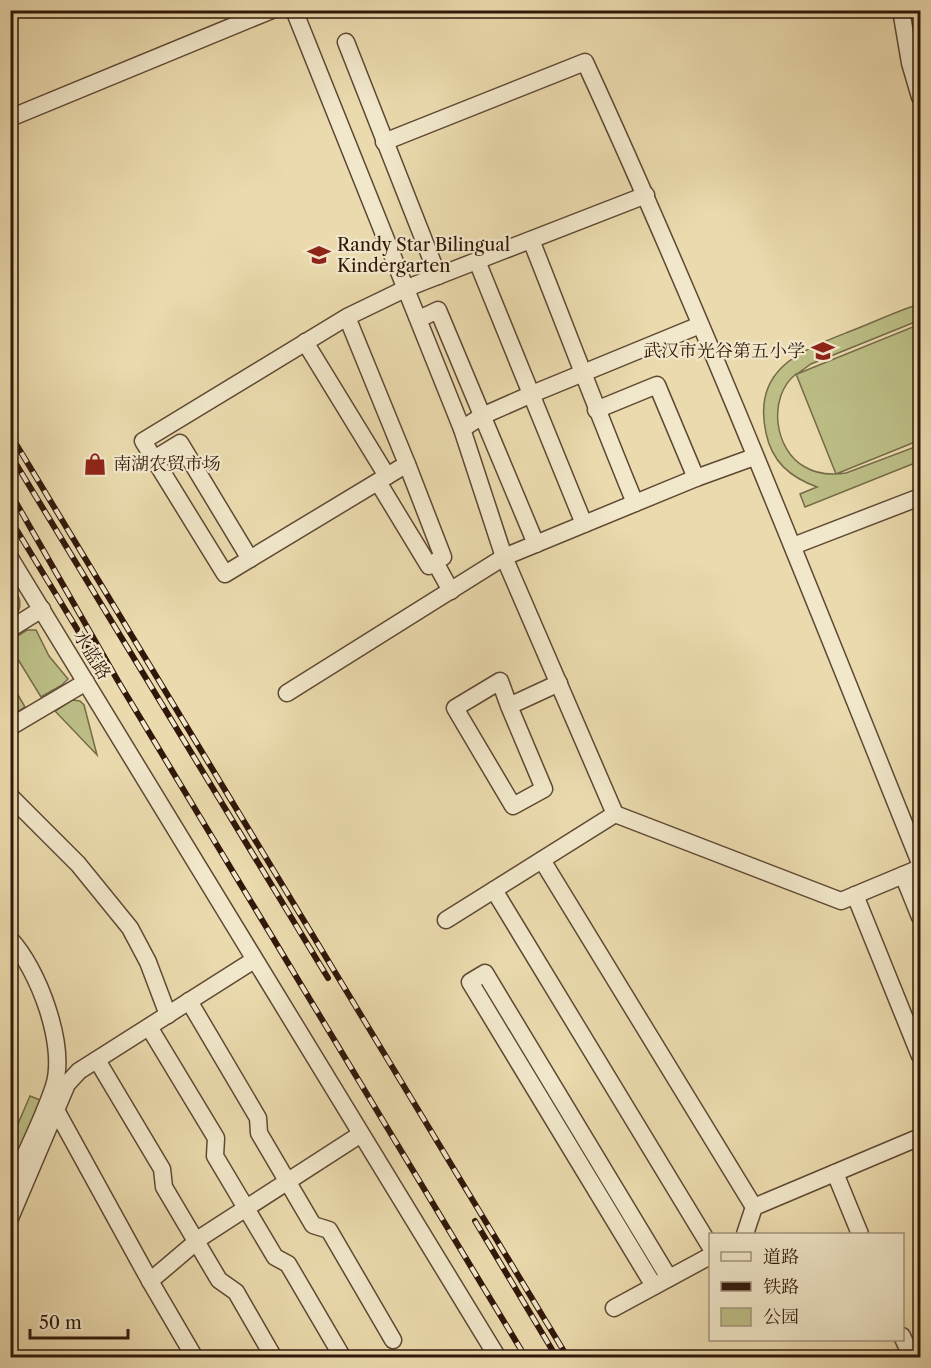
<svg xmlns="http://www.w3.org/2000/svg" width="931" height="1368" font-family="'Libre Caslon Text','Noto Serif SC',serif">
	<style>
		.green { fill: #bcbe86; stroke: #766a48; stroke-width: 1.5 }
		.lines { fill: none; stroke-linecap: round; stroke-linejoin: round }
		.minor-casing { stroke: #5f4833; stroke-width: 19 }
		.minor { stroke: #f1e7ca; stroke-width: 16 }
		.rail-casing { stroke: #31170a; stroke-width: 6 }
		.rail { stroke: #f1e7ca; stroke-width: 4; stroke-dasharray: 11; stroke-linecap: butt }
		.labels { text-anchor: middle; stroke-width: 4.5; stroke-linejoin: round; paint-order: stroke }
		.poi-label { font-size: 18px; fill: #31170a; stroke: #f1e7ca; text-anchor: start }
		.street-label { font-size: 18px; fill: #31170a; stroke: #f1e7ca }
	</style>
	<rect width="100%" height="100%" fill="#eadaad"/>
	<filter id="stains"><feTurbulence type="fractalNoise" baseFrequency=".00333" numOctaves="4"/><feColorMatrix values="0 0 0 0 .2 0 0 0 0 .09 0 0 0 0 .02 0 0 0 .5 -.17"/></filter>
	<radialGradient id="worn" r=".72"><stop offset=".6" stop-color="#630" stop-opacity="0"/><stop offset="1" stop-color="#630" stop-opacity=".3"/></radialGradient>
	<g class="green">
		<path d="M 920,304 L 920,320 L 811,364 L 797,374 L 920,324 L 920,440 L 836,474 L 796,374 C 767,397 774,450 805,467 C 818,475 832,475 846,473 L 920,445 L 920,461 L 805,507 L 800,494 L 817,487 C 790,477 772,462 766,433 C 751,365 806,349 856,329 C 877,321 899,310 920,304 Z"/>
		<path d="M 10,581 C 19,595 27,608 10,620 Z"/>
		<path d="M 27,630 L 36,630 L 49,656 L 68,679 L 62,685 L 41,697 L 11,648 L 11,640 Z"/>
		<path d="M 11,683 L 25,707 L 11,716 L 10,716 Z"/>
		<path d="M 72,700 L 80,701 L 84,705 L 97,755 L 55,711 Z"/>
		<path d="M 30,1096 L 40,1100 L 11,1170 L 11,1140 Z"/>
	</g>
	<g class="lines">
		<g class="minor-casing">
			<g id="minor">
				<path d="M 294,10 L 462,429 L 504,557 L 615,814 L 841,901 L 920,868"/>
				<path d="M 901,10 L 910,63 L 920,97"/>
				<path d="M 346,42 L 438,276"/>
				<path d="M 10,118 L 272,10"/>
				<path d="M 384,142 L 585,62 C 706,325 812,595 920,863"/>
				<path d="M 531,240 C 566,328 599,416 635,503"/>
				<path d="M 477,261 L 584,524"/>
				<path d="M 347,317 L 407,464 L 225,574 L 143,441 L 347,317 L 407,288 L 646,195"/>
				<path d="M 419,319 L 438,310 L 536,544"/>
				<path d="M 305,342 L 387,476"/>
				<path d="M 596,410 L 657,385 L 696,478"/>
				<path d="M 462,429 L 482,416 L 532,394 L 700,325"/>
				<path d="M 154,459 L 180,443 L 250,559"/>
				<path d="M 378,482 L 429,566 L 443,557 L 407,464"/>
				<path d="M 793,546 L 920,497"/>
				<path d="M 10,558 L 498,1358"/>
				<path d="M 435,562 L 451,591"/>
				<path d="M 10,629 L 42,609"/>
				<path d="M 287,693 L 504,557 L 696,478 L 754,457"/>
				<path d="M 509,706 L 500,681 L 455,708 L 513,806 L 544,789 L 509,706 L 559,683"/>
				<path d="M 10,727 L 86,682"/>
				<path d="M 10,796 L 78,864 L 130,928 L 148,962 L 168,1015"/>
				<path d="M 542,860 L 754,1207"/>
				<path d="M 903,875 L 920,917"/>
				<path d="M 494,890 L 710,1246"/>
				<path d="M 855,895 L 920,1056"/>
				<path d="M 446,920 L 615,814"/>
				<path d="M 10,939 C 38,969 67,1045 54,1086 C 43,1120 25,1154 10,1188"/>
				<path d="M 189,1001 L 258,1118 L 259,1133 L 313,1225 L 329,1230 L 393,1340"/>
				<path d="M 149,1027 L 216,1138 L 215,1156 L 275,1257 L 288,1264 L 343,1358"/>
				<path d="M 97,1060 L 162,1169 L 164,1187 L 219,1280 L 236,1292 L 274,1358"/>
				<path d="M 56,1110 L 150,1281 L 195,1358"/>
				<path d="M 835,1173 L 860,1234"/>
				<path d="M 10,1218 L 67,1084 L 79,1071 L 254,960"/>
				<path d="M 745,1234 L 754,1207 L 920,1137"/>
				<path d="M 150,1281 L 203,1236 L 361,1134"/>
				<path d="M 654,1286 L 470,982 L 485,973 L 669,1278"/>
				<path d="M 614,1308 L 710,1256"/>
				<path d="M 902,1336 L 912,1358"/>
			</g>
		</g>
		<use href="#minor" class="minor"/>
		<g class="rail-casing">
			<g id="rail">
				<path d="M 10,434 L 568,1358"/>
				<path d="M 10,454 L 328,978"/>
				<path d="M 10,492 L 118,681 L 526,1358"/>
				<path d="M 10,519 L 102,670"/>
				<path d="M 475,1221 L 557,1358"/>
			</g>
		</g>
		<use href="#rail" class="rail"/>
	</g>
	<defs>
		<g id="school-bare" transform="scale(1.8)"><path d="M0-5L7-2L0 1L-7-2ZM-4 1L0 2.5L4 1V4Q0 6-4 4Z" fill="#8f2418" stroke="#f1e7ca" stroke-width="2.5" paint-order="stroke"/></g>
		<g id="shop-bare" transform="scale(1.8)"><path d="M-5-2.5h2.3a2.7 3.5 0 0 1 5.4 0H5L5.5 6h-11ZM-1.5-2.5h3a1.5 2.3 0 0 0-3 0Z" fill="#8f2418" stroke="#f1e7ca" stroke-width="2.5" paint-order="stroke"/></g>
	</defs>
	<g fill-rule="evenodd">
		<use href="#school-bare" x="319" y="255"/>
		<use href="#school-bare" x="823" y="351"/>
		<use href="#shop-bare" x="95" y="464"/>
	</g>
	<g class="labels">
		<g class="poi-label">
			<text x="337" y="251">Randy Star Bilingual<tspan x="337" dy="21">Kindergarten</tspan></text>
			<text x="805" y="357" text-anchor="end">武汉市光谷第五小学</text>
			<text x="113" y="470">南湖农贸市场</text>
		</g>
		<g class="street-label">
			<text transform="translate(92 655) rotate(59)" y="6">水蓝路</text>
		</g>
	</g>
	<rect width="931" height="1368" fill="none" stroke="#eadaad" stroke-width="36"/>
	<rect x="12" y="12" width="907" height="1344" fill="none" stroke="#31170a" stroke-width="3"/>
	<rect x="18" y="18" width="895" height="1332" fill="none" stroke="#31170a" stroke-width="1.5"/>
	<rect x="709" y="1233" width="195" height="108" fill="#f1e7ca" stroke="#a4947d" stroke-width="1.5"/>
	<rect x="721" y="1252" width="30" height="9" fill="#f1e7ca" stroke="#a4947d" stroke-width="1.5"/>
	<text x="763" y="1263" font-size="18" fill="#31170a">道路</text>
	<rect x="721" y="1282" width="30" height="9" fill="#31170a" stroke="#a4947d" stroke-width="1.5"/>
	<text x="763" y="1293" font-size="18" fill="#31170a">铁路</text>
	<rect x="721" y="1308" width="30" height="18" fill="#bcbe86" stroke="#a4947d" stroke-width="1.5"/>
	<text x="763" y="1323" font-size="18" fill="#31170a">公园</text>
	<path d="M30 1329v9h98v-9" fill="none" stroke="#31170a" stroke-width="3"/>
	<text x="39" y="1329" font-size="18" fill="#31170a" stroke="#f1e7ca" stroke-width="4.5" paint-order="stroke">50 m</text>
	<rect width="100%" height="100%" filter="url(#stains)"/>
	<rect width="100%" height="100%" fill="url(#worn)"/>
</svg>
